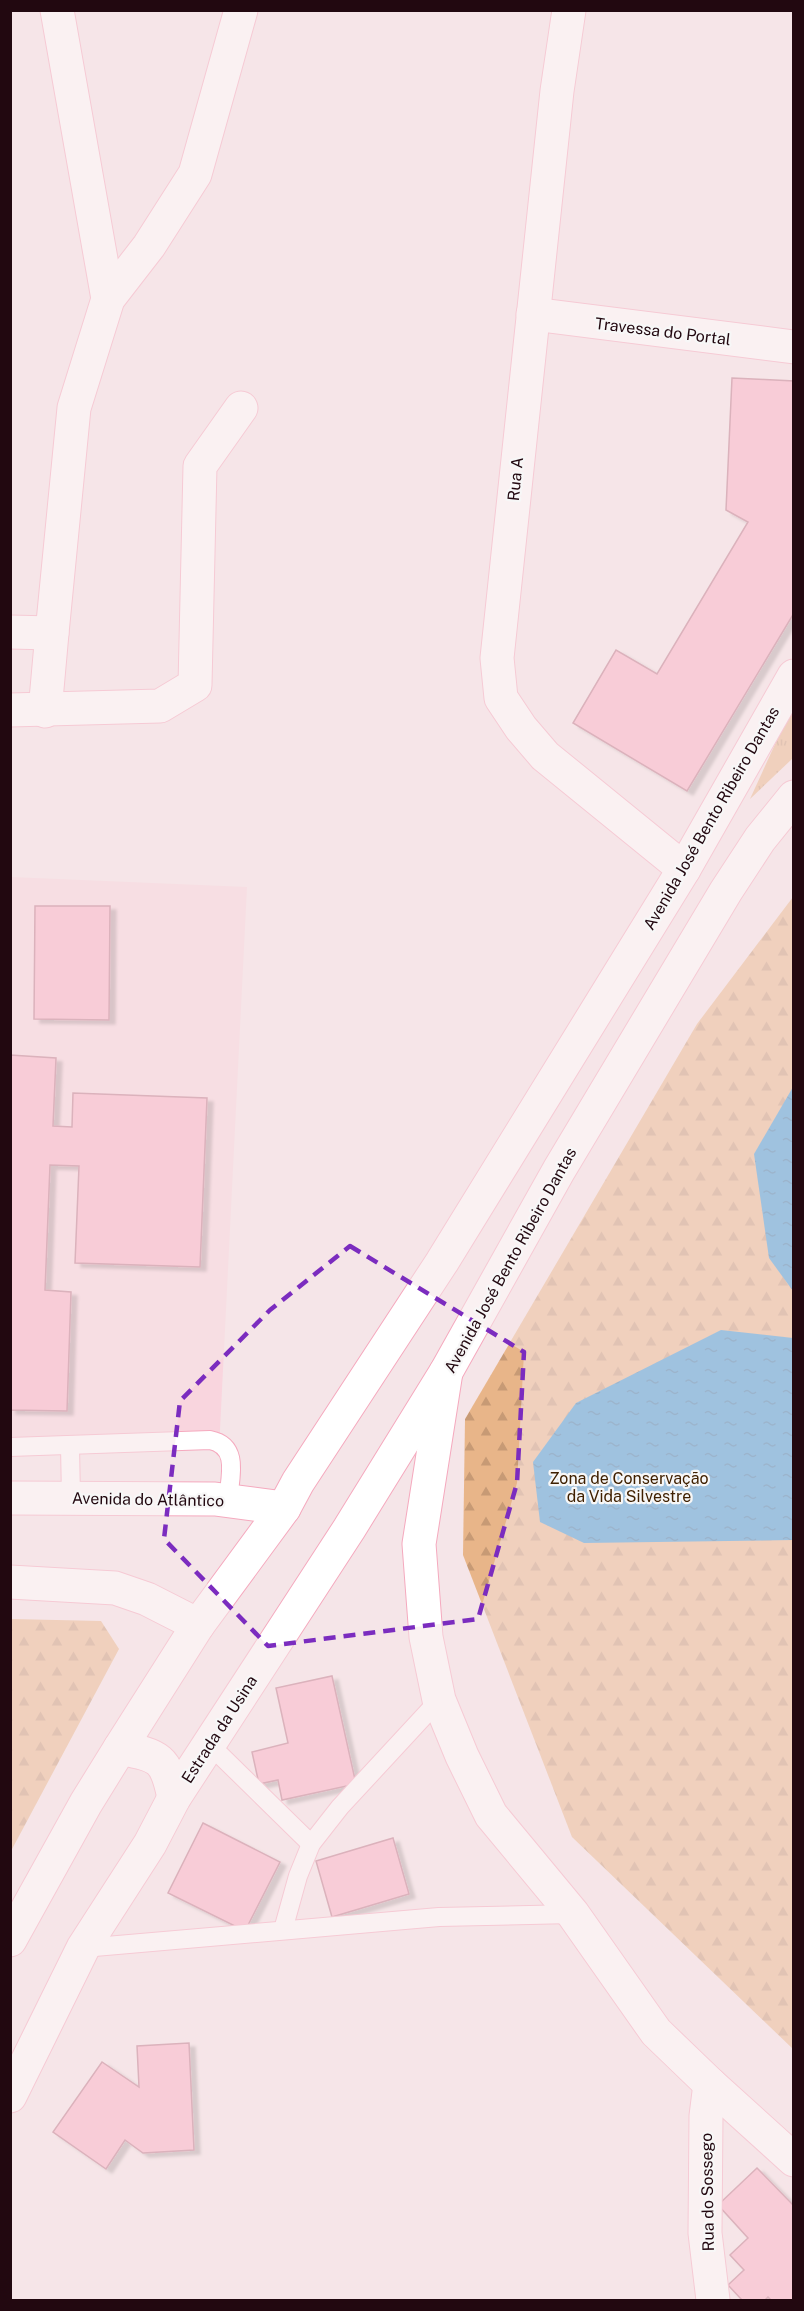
<svg xmlns="http://www.w3.org/2000/svg" width="804" height="2311" font-family="'Public Sans',sans-serif">
	<style>
		.built { fill: #f9d5de }
		.grass { fill: url(#grass-tufts) }
		.forest { fill: url(#forest-firs) }
		.water { fill: url(#water-ripples) }
		.building { fill: #fbaec3; stroke: #bb7387; stroke-width: 1.5; filter: url(#shadow) }
		.lines { fill: none; stroke-linecap: round; stroke-linejoin: round }
		.service-casing { stroke: #f5a9be; stroke-width: 20 }
		.minor-casing { stroke: #f5a9be; stroke-width: 35 }
		.tertiary-casing { stroke: #f5a9be; stroke-width: 35 }
		.primary-casing { stroke: #f5a9be; stroke-width: 35 }
		.service { stroke: #fff; stroke-width: 18 }
		.minor { stroke: #fff; stroke-width: 33 }
		.tertiary { stroke: #fff; stroke-width: 33 }
		.primary { stroke: #fff; stroke-width: 33 }
		.marked { fill: none; stroke: #7b2cbf; stroke-width: 4.5; stroke-dasharray: 12 8; stroke-linejoin: round }
		.labels { text-anchor: middle; stroke-width: 4.5; stroke-linejoin: round; paint-order: stroke }
		.street-label { font-size: 16px; fill: #220810; stroke: #f7f7f7 }
		.park-label { font-size: 16px; fill: #3f2001; stroke: #f7f7f7 }
	</style>
	<defs>
		<pattern id="grass-tufts" width="24" height="20" patternUnits="userSpaceOnUse" patternTransform="scale(1.5)"><rect width="24" height="20" fill="#e8b589"/><path d="M3 7l-1-3M5 7V3M7 7l1-3M15 17l-1-3M17 17v-4M19 17l1-3" fill="none" stroke="#c79a75"/></pattern>
		<pattern id="forest-firs" width="22" height="20" patternUnits="userSpaceOnUse" patternTransform="scale(1.5)"><rect width="22" height="20" fill="#e8b589"/><path d="M5 1l3.5 6h-7zM16 11l3.5 6h-7z" fill="#c79a75"/></pattern>
		<pattern id="water-ripples" width="26" height="14" patternUnits="userSpaceOnUse" patternTransform="scale(1.5)"><rect width="26" height="14" fill="#3797d6"/><path d="M2 4q2-2 4 0t4 0M15 11q2-2 4 0t4 0" fill="none" stroke="#2e79ac"/></pattern>
		<filter id="shadow"><feDropShadow dx="6" dy="4" stdDeviation="1.5" flood-color="#0004"/></filter>
	</defs>
	<rect width="100%" height="100%" fill="#f5e5e8"/>
	<path class="built" d="M 11,877 L 247,887 L 219,1450 L 11,1441 Z"/>
	<path class="grass" d="M 793,705 L 793,758 L 750,799 Z"/>
	<g class="forest">
		<path d="M 793,897 L 793,2049 L 572,1837 L 463,1555 L 465,1419 L 697,1024 Z"/>
		<path d="M 11,1619 L 101,1621 L 119,1649 L 11,1851 Z"/>
	</g>
	<g class="water">
		<path d="M 793,1087 L 793,1291 L 769,1258 L 754,1154 Z"/>
		<path d="M 721,1330 L 793,1338 L 793,1540 L 584,1543 L 540,1522 L 533,1462 L 576,1403 Z"/>
	</g>
	<g class="building">
		<path d="M 732,378 L 794,381 L 794,613 L 687,791 L 573,723 L 616,650 L 657,674 L 748,522 L 726,510 Z"/>
		<path d="M 35,906 L 110,906 L 109,1020 L 34,1019 Z"/>
		<path d="M 10,1055 L 56,1058 L 53,1126 L 72,1127 L 73,1093 L 207,1098 L 200,1267 L 75,1263 L 79,1166 L 50,1165 L 45,1290 L 71,1292 L 67,1411 L 10,1410 Z"/>
		<path d="M 332,1676 L 356,1784 L 282,1800 L 278,1780 L 259,1784 L 252,1752 L 288,1743 L 276,1688 Z"/>
		<path d="M 203,1823 L 280,1862 L 245,1931 L 168,1893 Z"/>
		<path d="M 393,1838 L 409,1894 L 332,1917 L 316,1861 Z"/>
		<path d="M 189,2043 L 194,2150 L 143,2153 L 125,2140 L 106,2169 L 53,2132 L 102,2062 L 139,2087 L 137,2046 Z"/>
		<path d="M 757,2168 L 794,2206 L 794,2300 L 771,2300 L 768,2297 L 765,2300 L 742,2300 L 728,2285 L 744,2270 L 730,2255 L 748,2238 L 718,2205 Z"/>
	</g>
	<g class="lines">
		<g class="service-casing">
			<g id="service">
				<path d="M 70,1446 L 71,1498"/>
				<path d="M 10,1447 L 210,1440 C 240,1446 230,1477 228,1500"/>
				<path d="M 210,1745 L 311,1844"/>
				<path d="M 283,1930 L 298,1876 L 311,1844 L 340,1807 L 439,1700"/>
				<path d="M 83,1948 L 439,1917 L 573,1914"/>
			</g>
		</g>
		<g class="minor-casing">
			<g id="minor">
				<path d="M 57,10 L 108,299"/>
				<path d="M 569,10 L 557,91 L 497,658 L 501,698 L 521,728 L 545,756 L 684,869"/>
				<path d="M 533,314 L 794,347"/>
				<path d="M 10,632 L 52,633 L 74,408 L 108,299 L 149,246 L 195,174 L 241,10"/>
				<path d="M 10,710 L 160,706 L 195,685 L 200,466 L 241,408"/>
				<path d="M 45,711 L 52,633"/>
				<path d="M 10,1582 L 115,1588 L 147,1599 L 198,1625"/>
				<path d="M 710,2084 L 706,2116 L 705,2233 L 713,2300"/>
			</g>
		</g>
		<g class="tertiary-casing">
			<g id="tertiary">
				<path d="M 446,1372 L 419,1544 L 426,1637 L 439,1700 L 462,1756 L 491,1815 L 573,1914 L 656,2032 L 710,2084 L 794,2160"/>
				<path d="M 10,1498 L 215,1499 L 284,1508"/>
			</g>
		</g>
		<g class="primary-casing">
			<g id="primary">
				<path d="M 120,1748 C 159,1756 166,1757 174,1798"/>
				<path d="M 10,1940 L 86,1803 L 120,1748 L 198,1625 L 284,1508 L 298,1482 L 442,1262 L 684,869 L 794,676"/>
				<path d="M 10,2096 L 83,1948 L 150,1844 L 174,1798 L 349,1529 L 446,1372 L 559,1170 L 726,891 L 760,839 L 794,797"/>
			</g>
		</g>
		<use href="#service" class="service"/>
		<use href="#minor" class="minor"/>
		<use href="#tertiary" class="tertiary"/>
		<use href="#primary" class="primary"/>
	</g>
	<path d="M0 0H804V2311H0ZM 350,1246 L 524,1352 L 517,1483 L 478,1619 L 268,1646 L 164,1539 L 180,1401 L 270,1310 Z" fill="#f5e5e8" fill-opacity=".55" fill-rule="evenodd"/>
	<path class="marked" d="M 350,1246 L 524,1352 L 517,1483 L 478,1619 L 268,1646 L 164,1539 L 180,1401 L 270,1310 Z"/>
	<g class="labels">
		<g class="street-label">
			<text transform="translate(663 331) rotate(7)" y="6">Travessa do Portal</text>
			<text transform="translate(515 479) rotate(-84)" y="6">Rua A</text>
			<text transform="translate(711 818) rotate(-60)" y="6">Avenida José Bento Ribeiro Dantas</text>
			<text transform="translate(510 1260) rotate(-61)" y="6">Avenida José Bento Ribeiro Dantas</text>
			<text transform="translate(148 1499) rotate(1)" y="6">Avenida do Atlântico</text>
			<text transform="translate(219 1729) rotate(-57)" y="6">Estrada da Usina</text>
			<text transform="translate(707 2192) rotate(-91)" y="6">Rua do Sossego</text>
		</g>
		<g class="park-label">
			<text x="629" y="1484">Zona de Conservação<tspan x="629" dy="18">da Vida Silvestre</tspan></text>
		</g>
	</g>
	<rect width="804" height="2311" fill="none" stroke="#220810" stroke-width="24"/>
</svg>
